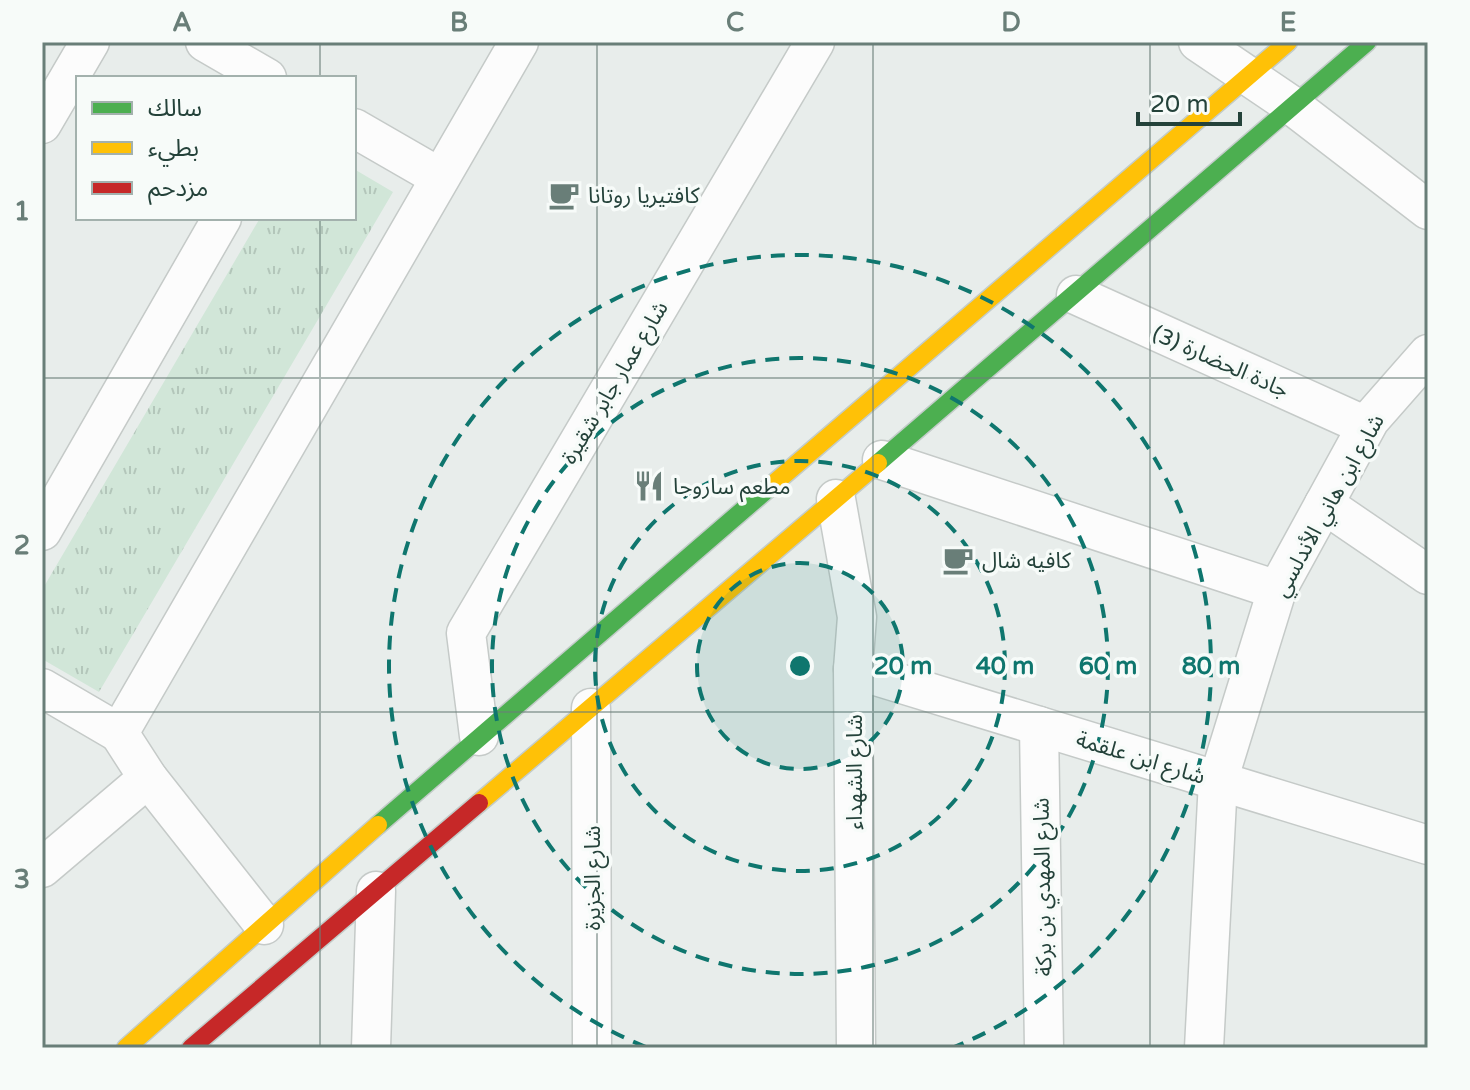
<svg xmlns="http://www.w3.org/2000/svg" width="1470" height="1090" font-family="'Varela Round','Noto Sans Arabic',sans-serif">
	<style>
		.park { fill: url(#park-tufts) }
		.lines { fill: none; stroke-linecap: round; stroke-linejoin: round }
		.street-casing { stroke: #c5cac8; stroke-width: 41 }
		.fast-casing { stroke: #c3ccc9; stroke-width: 21 }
		.slow-casing { stroke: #c3ccc9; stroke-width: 21 }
		.jam-casing { stroke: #c3ccc9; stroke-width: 21 }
		.street { stroke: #fcfcfc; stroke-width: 38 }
		.fast { stroke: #4caf50; stroke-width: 18 }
		.slow { stroke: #ffc107; stroke-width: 18 }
		.jam { stroke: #c62828; stroke-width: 18 }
		.grid { fill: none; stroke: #697e78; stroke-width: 2; stroke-opacity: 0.55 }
		.ring { fill: none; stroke: #0f766e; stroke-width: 4; stroke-dasharray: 14 10 }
		.labels { text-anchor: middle; stroke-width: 7; stroke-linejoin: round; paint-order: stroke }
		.poi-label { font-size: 22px; fill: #24423a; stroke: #f7fbf9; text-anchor: start }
		.street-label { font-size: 22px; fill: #24423a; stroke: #f7fbf9 }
		.centre { fill: #0f766e; stroke: #f7fbf9; stroke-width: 4 }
		.ring-label { font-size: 24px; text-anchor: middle; font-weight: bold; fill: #0f766e; stroke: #f7fbf9; stroke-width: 7; stroke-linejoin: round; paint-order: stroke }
		.neatline { fill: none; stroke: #697e78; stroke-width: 3 }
		.grid-label { font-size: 26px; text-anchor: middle; font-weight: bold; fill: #697e78 }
	</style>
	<defs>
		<pattern id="park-tufts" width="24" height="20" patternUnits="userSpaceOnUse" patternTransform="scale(2)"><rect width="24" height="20" fill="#d1e6d8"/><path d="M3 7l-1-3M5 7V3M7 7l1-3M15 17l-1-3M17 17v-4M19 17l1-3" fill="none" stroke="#b3c6ba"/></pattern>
	</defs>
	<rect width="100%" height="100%" fill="#e8edeb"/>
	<path class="park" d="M 354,169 L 393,192 L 99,692 L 42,659 L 42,590 L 260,218 L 354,218 Z"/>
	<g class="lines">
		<g class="street-casing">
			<g id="street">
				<path d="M 205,42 L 267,78"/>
				<path d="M 1198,42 L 1294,107 L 1428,210"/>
				<path d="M 42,124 L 90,42"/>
				<path d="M 354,128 L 439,177"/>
				<path d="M 1076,295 L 1366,426"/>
				<path d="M 882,460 L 1277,590"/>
				<path d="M 836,499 L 857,617 L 853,669 L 856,1048"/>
				<path d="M 1324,504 L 1428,575"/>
				<path d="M 42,531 L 222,218"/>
				<path d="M 853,669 L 1428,845"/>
				<path d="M 42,688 L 119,733"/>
				<path d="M 591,708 L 592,1048"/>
				<path d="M 1039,726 L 1044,1048"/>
				<path d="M 479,736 L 466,633 L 815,42"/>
				<path d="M 42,868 L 148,778"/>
				<path d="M 264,925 L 148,778 L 119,733 L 519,42"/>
				<path d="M 371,1048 L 376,891"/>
				<path d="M 1204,1048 L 1218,781 L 1277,590 L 1370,420 L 1428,354"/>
			</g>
		</g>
		<g class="fast-casing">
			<g id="fast">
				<path d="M 878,463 L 1367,42"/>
				<path d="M 378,825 L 771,486"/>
			</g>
		</g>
		<g class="slow-casing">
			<g id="slow">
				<path d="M 771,486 L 1288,42"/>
				<path d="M 479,803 L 878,463"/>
				<path d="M 126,1048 L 378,825"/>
			</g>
		</g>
		<g class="jam-casing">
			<path id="jam" d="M 191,1048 L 479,803"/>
		</g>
		<use href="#street" class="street"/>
		<use href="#fast" class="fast"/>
		<use href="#slow" class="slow"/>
		<use href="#jam" class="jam"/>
	</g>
	<path class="grid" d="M 320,42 L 320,78M 597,42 L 597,1048M 873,42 L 873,1048M 1150,42 L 1150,1048M 320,218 L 320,1048M 42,378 L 1428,378M 42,712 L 1428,712"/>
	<circle cx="800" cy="666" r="103" fill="#0f766e" fill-opacity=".12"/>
	<g class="ring">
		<circle cx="800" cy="666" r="103"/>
		<circle cx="800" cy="666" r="205"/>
		<circle cx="800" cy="666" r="308"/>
		<path d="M646 1047A411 411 0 1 1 954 1047"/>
	</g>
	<defs>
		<g id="cafe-bare" transform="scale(2.4)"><path d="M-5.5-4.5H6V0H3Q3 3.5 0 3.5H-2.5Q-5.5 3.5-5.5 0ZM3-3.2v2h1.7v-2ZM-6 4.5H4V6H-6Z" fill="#697e78" stroke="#f7fbf9" stroke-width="2.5" paint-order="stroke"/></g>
		<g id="restaurant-bare" transform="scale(2.4)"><path d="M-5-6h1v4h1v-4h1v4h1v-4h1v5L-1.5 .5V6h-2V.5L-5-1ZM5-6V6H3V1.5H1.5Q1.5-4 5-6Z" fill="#697e78" stroke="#f7fbf9" stroke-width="2.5" paint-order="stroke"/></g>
	</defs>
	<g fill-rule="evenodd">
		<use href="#cafe-bare" x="564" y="195"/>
		<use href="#restaurant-bare" x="649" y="486"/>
		<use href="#cafe-bare" x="958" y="560"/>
	</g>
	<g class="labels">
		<g class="poi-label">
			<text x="588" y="203">كافتيريا روتانا</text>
			<text x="673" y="494">مطعم ساروجا</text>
			<text x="982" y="568">كافيه شال</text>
		</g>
		<g class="street-label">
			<text transform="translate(1221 361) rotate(24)" y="8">جادة الحضارة (3)</text>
			<text transform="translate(614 382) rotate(-59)" y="8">شارع عمار جابر شقيرة</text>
			<text transform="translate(1328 505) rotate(-61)" y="8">شارع ابن هاني الأندلسي</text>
			<text transform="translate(1141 757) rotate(17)" y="8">شارع ابن علقمة</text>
			<text transform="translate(854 772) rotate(-90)" y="8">شارع الشهداء</text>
			<text transform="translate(592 878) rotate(-90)" y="8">شارع الجزيرة</text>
			<text transform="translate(1042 887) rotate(-91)" y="8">شارع المهدي بن بركة</text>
		</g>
	</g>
	<circle cx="800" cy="666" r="12" class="centre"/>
	<g class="ring-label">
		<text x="903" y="674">20 m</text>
		<text x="1005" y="674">40 m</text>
		<text x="1108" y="674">60 m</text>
		<text x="1211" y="674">80 m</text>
	</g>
	<rect width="1470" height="1090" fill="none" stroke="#f7fbf9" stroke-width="88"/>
	<rect x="76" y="76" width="280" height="144" fill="#f7fbf9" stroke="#a3b1ad" stroke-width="2"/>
	<rect x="92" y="102" width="40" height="12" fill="#4caf50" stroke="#a3b1ad" stroke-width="2"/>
	<text x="148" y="116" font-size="24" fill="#24423a">سالك</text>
	<rect x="92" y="142" width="40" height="12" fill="#ffc107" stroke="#a3b1ad" stroke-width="2"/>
	<text x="148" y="156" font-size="24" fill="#24423a">بطيء</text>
	<rect x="92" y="182" width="40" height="12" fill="#c62828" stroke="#a3b1ad" stroke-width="2"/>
	<text x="148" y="196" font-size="24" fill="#24423a">مزدحم</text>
	<path d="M1138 112v12h102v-12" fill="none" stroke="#24423a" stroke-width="4"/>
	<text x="1150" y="112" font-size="24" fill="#24423a" stroke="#f7fbf9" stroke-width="6" paint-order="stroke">20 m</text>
	<rect x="44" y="44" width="1382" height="1002" class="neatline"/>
	<g class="grid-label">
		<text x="182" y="31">A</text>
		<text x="459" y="31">B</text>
		<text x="735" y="31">C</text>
		<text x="1011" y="31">D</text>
		<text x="1288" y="31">E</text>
		<text x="22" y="220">1</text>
		<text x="22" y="554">2</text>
		<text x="22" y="888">3</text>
	</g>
</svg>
